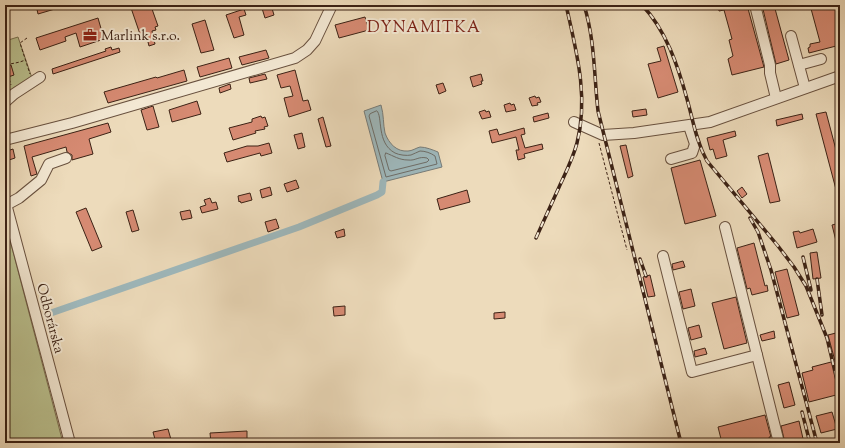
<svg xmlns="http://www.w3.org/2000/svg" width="845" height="448" font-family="'Sorts Mill Goudy',serif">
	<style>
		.green { fill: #bac08e; stroke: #7b7152 }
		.water { fill: #9eb8bc; stroke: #777c79 }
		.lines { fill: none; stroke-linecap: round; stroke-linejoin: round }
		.shore { stroke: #6d6d68; stroke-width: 1 }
		.canal { stroke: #9eb8bc; stroke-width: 7 }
		.building { fill: #d68a72; stroke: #3c2215 }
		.minor-casing { stroke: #68503e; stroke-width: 12 }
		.path { stroke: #3c2215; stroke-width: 1; stroke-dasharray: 3 2; stroke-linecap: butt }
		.minor { stroke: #f3e8d3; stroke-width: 10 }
		.rail-casing { stroke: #3c2215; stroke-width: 3.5 }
		.rail { stroke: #f3e8d3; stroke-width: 2; stroke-dasharray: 6; stroke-linecap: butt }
		.labels { text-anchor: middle; stroke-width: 4; stroke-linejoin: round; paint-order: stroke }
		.poi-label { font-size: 14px; fill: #3c2215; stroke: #f3e8d3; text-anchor: start }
		.street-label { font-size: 14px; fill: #3c2215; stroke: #f3e8d3 }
		.quarter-label { font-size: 16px; letter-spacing: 1px; fill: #7a1f14; stroke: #f3e8d3 }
	</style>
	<rect width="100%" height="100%" fill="#eddbbb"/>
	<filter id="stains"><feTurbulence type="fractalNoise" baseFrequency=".005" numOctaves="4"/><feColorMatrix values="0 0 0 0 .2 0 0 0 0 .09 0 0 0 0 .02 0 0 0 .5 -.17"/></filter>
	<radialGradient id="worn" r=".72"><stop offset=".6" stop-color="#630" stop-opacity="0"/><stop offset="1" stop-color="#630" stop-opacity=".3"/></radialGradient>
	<g class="green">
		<path d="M 18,37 L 32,78 L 13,88 L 5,95 L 5,41 Z"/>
		<path d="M 5,221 L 63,443 L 5,443 Z"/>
	</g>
	<path class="water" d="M 381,105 C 384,115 383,124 385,133 C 389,144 397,152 408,151 C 412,151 416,148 420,147 C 426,147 433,150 438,152 L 442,167 L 383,182 L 364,111 Z"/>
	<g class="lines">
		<g class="shore">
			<path d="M 377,111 C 383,116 376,143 395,153 C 399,155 407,156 411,155 C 414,154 417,152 420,151 C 425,151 431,153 435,156 L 437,164 L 386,177 L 369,116 L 370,114 Z"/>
			<path d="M 386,153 C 394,156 399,160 408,160 C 416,161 418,156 427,158 L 429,160 L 427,162 L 391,171 L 389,170 L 385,156 Z"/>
		</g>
		<path class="canal" d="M 51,313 L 299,227 L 377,195 L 382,192 L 383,182"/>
	</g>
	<g class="building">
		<path d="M 36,5 L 65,5 L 65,6 L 38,14 Z"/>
		<path d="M 130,5 L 162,5 L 162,7 L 152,9 L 158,26 L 155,27 L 156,30 L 152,31 L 155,44 L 149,46 L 147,38 L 142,40 Z"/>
		<path d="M 261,5 L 271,5 L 274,15 L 265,18 Z"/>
		<path d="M 718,5 L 747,5 L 764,67 L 732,75 L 728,59 L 733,56 L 729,40 L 732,39 L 724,10 L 719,11 Z"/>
		<path d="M 762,5 L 774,5 L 789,60 L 776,64 Z"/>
		<path d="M 810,5 L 840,5 L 840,45 L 809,53 L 808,48 L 810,47 L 810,44 L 820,42 Z"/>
		<path d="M 244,9 L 246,15 L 239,17 L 244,35 L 234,38 L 226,15 Z"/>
		<path d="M 365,17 L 369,30 L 339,38 L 335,25 Z"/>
		<path d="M 98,18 L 104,39 L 80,47 L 76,33 L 65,37 L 66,41 L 40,50 L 36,38 Z"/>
		<path d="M 205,20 L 214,50 L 201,53 L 192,24 Z"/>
		<path d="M 664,46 L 678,92 L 658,98 L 648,64 L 661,61 L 657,48 Z"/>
		<path d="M 111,47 L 112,50 L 119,48 L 120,52 L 53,74 L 52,69 L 106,51 L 105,49 Z"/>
		<path d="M 266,50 L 269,58 L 242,65 L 239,57 Z"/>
		<path d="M 229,58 L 232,68 L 200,77 L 197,67 Z"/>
		<path d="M 11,65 L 14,75 L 5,78 L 5,66 Z"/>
		<path d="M 184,70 L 187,81 L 108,103 L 104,92 L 156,77 L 157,78 Z"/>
		<path d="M 295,70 L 303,101 L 308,100 L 311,110 L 289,117 L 284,98 L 293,96 L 290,86 L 281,88 L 277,75 Z"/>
		<path d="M 265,74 L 267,79 L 250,83 L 249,78 Z"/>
		<path d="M 481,74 L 483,81 L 481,81 L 482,84 L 473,87 L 470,77 Z"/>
		<path d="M 443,83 L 446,91 L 439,94 L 436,85 Z"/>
		<path d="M 230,84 L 231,89 L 220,93 L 219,88 Z"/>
		<path d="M 535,96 L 536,98 L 539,97 L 541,102 L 537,103 L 538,105 L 532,106 L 529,98 Z"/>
		<path d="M 197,101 L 201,114 L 172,122 L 169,110 Z"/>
		<path d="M 510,103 L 511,105 L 514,104 L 516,110 L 506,112 L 504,105 Z"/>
		<path d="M 153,106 L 159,127 L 147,130 L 141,110 Z"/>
		<path d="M 646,109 L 647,115 L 633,117 L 632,111 Z"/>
		<path d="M 485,110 L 486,112 L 489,111 L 491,117 L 482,119 L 479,112 Z"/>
		<path d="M 826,112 L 840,165 L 840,197 L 838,197 L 816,114 Z"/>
		<path d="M 548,113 L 549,118 L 534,122 L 533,117 Z"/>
		<path d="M 802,114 L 803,119 L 777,126 L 776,120 Z"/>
		<path d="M 261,116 L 262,118 L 265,117 L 268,126 L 264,127 L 265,129 L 255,131 L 256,133 L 233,140 L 229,128 L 252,122 L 252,119 Z"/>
		<path d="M 323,117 L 331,146 L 326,147 L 318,119 Z"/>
		<path d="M 108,123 L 111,132 L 89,139 L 93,154 L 72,160 L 72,155 L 67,152 L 66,147 L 32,157 L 37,174 L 31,176 L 24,146 Z"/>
		<path d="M 524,128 L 525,134 L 521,135 L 525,148 L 542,144 L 543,149 L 524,154 L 525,158 L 518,160 L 516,150 L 519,150 L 516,137 L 492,143 L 489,131 L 497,129 L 499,135 Z"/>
		<path d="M 735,131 L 736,136 L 723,140 L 727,156 L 716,159 L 713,149 L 710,150 L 707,138 Z"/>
		<path d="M 302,133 L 305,147 L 298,149 L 294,135 Z"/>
		<path d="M 269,143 L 272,153 L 261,156 L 260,153 L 227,162 L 224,153 L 247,146 L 258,146 Z"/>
		<path d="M 626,145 L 633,176 L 628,178 L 620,146 Z"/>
		<path d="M 13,149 L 15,158 L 9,160 L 7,151 Z"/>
		<path d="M 768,153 L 780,201 L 770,203 L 758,156 Z"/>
		<path d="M 700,160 L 716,216 L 685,224 L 671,168 Z"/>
		<path d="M 296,180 L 299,188 L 287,192 L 284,184 Z"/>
		<path d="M 270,187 L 272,195 L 262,198 L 260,190 Z"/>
		<path d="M 742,187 L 747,194 L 742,198 L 737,191 Z"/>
		<path d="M 467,190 L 470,202 L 440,210 L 437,199 Z"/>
		<path d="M 250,193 L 252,200 L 241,203 L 240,201 L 239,202 L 238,196 Z"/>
		<path d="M 210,198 L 212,203 L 216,202 L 218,209 L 202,213 L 200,207 L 206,205 L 204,200 Z"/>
		<path d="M 86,208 L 102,247 L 92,251 L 76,212 Z"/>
		<path d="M 133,210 L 139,230 L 132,232 L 126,212 Z"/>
		<path d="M 190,210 L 192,218 L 182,220 L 180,212 Z"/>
		<path d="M 276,219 L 279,228 L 268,232 L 265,222 Z"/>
		<path d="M 840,223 L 840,249 L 838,249 L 832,225 Z"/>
		<path d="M 344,229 L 345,236 L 337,238 L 335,232 Z"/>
		<path d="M 813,229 L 817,242 L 797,248 L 793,232 L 799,231 L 800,233 Z"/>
		<path d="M 754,243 L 765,286 L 767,285 L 768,291 L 752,295 L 750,288 L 747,289 L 737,248 Z"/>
		<path d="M 817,252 L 821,278 L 813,279 L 810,253 Z"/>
		<path d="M 683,261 L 685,267 L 673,270 L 672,264 Z"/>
		<path d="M 787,269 L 799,315 L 787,318 L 775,272 Z"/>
		<path d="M 650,275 L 655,296 L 648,297 L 643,277 Z"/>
		<path d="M 691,289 L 695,306 L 683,309 L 679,292 Z"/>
		<path d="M 736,297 L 747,343 L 724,349 L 712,303 Z"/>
		<path d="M 345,306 L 345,315 L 334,316 L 333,307 Z"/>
		<path d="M 505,312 L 505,318 L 494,319 L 494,313 Z"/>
		<path d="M 699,325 L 702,337 L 691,340 L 688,328 Z"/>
		<path d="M 774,331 L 775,338 L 762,341 L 760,335 Z"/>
		<path d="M 840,332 L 840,394 L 809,402 L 802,373 L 813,370 L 812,367 L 835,361 L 828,335 Z"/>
		<path d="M 705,348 L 707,354 L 695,357 L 694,351 Z"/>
		<path d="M 789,382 L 795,405 L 784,408 L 778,385 Z"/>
		<path d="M 832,412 L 837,429 L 821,433 L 816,416 Z"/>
		<path d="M 765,415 L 771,437 L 769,437 L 771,443 L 722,443 L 718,427 Z"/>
		<path d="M 799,421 L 804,443 L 785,443 L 781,426 Z"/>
		<path d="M 168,429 L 172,443 L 156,443 L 153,432 Z"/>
		<path d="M 247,431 L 247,443 L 211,443 L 210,433 Z"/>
	</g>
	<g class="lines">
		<g class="minor-casing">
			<g id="minor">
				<path d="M 755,5 L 770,65 L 770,73 L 776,98"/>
				<path d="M 791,36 L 805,88"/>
				<path d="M 799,65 L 821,59"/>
				<path d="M 5,102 L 14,94 L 40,77"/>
				<path d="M 574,122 L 603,135 L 634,133 L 710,122 L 840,76"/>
				<path d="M 5,140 L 72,123 L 295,58 L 307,50 L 315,41 L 332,5"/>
				<path d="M 671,159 L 692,153 L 695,144 L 689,126"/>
				<path d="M 5,200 L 70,443"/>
				<path d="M 6,205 L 19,198 L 41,180 L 49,164 L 66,158"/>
				<path d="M 725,227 L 779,443"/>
				<path d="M 663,256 L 692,372 L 757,355"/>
			</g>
		</g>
		<g class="path">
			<path d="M 27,38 L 20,43 L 30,74"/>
			<path d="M 5,54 L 8,61 L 6,64"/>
			<path d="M 5,65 L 11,85"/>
			<path d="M 6,65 C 13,63 19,63 25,60"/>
			<path d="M 599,143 L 627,250"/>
			<path d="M 5,185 L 7,191"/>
		</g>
		<use href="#minor" class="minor"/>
		<g class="rail-casing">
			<g id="rail">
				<path d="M 584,5 C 595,40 594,76 598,111 L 681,443"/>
				<path d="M 642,5 C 666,30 678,66 687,99 C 693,120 696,141 707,161 L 778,246 L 794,267 L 806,286 L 827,338 L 840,393"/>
				<path d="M 750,218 L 758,232 L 771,270 L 817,443"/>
				<path d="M 536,238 C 544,220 552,203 560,185 C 566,172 573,158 577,143 C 589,96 576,50 566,5"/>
				<path d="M 803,257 L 811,290"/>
				<path d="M 640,259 L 646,276"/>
				<path d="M 817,279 L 822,315"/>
				<path d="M 802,412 L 810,443"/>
			</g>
		</g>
		<use href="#rail" class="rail"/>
	</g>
	<defs>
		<g id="office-bare" transform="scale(1.08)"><path d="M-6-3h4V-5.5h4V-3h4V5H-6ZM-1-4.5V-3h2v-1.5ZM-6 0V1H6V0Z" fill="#8f2418" stroke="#f3e8d3" stroke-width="2.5" paint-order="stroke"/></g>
	</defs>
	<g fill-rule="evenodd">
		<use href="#office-bare" x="90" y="35"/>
	</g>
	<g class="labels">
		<g class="poi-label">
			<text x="101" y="40">Marlink s.r.o.</text>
		</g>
		<g class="street-label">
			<text transform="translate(51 318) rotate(75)" y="5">Odborárska</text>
		</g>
		<g class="quarter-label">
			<text x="424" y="32">DYNAMITKA</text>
		</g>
	</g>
	<rect width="845" height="448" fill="none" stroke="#eddbbb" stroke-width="20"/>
	<rect x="6" y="6" width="833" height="436" fill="none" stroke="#3c2215" stroke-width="2"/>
	<rect x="10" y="10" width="825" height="428" fill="none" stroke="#3c2215"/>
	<rect width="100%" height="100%" filter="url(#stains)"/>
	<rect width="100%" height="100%" fill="url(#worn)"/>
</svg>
